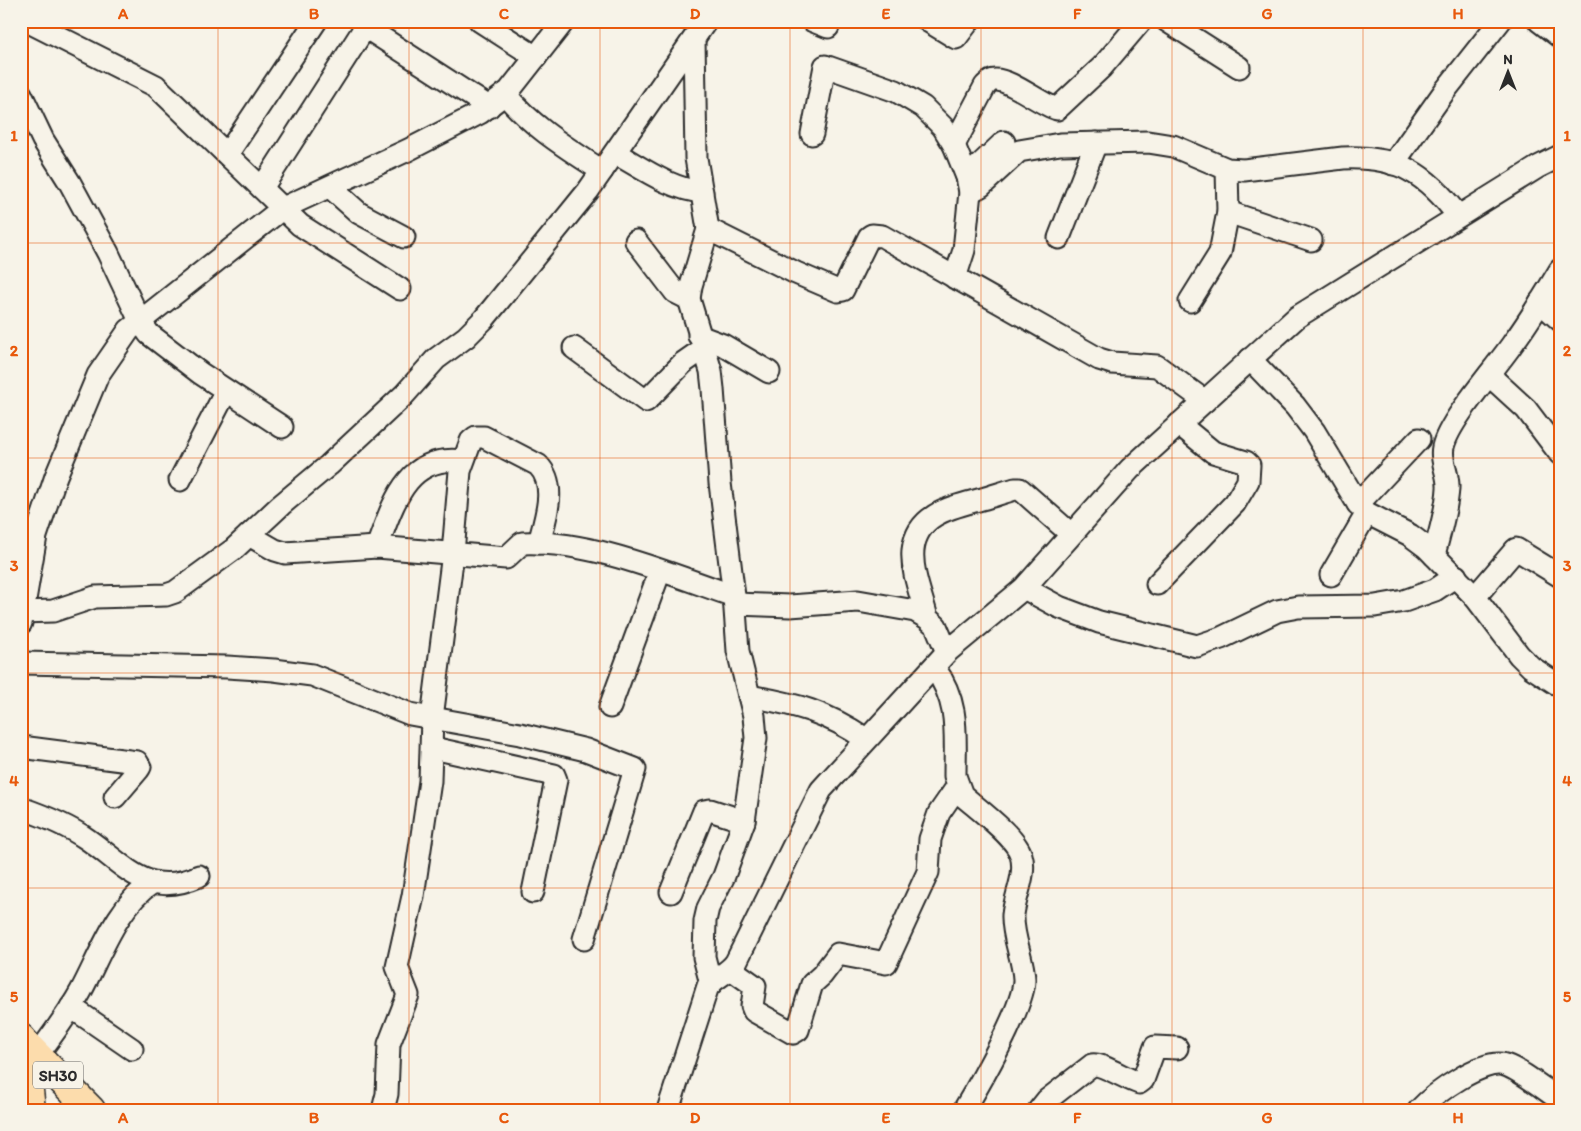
<svg xmlns="http://www.w3.org/2000/svg" width="1581" height="1131" font-family="Itim,sans-serif">
	<style>
		.lines { fill: none; stroke-linecap: round; stroke-linejoin: round }
		.minor-casing { stroke: #2b2b2b; stroke-width: 25 }
		.major-casing { stroke: #2b2b2b; stroke-width: 31 }
		.minor { stroke: #f7f3e8; stroke-width: 21 }
		.major { stroke: #fcdcac; stroke-width: 28 }
		.grid { fill: none; stroke: #e8590c; stroke-width: 1; stroke-opacity: 0.55 }
		.labels { text-anchor: middle; stroke-width: 5; stroke-linejoin: round; paint-order: stroke }
		.shield { fill: #f7f3e8; stroke: #686764; stroke-width: 1 }
		.shield-label { font-size: 16px; font-weight: bold; fill: #2b2b2b }
		.neatline { fill: none; stroke: #e8590c; stroke-width: 2 }
		.grid-label { font-size: 16px; text-anchor: middle; font-weight: bold; fill: #e8590c }
	</style>
	<rect width="100%" height="100%" fill="#f7f3e8"/>
	<filter id="ink" filterUnits="userSpaceOnUse"><feTurbulence type="fractalNoise" baseFrequency=".02" numOctaves="2"/><feDisplacementMap in="SourceGraphic" scale="10" xChannelSelector="R" yChannelSelector="G"/><feConvolveMatrix kernelMatrix="1 2 1 2 8 2 1 2 1" color-interpolation-filters="sRGB"/></filter>
	<g filter="url(#ink)">
		<g class="lines">
			<g class="minor-casing">
				<g id="minor">
					<path d="M 27,21 L 156,86 L 300,225 L 400,289"/>
					<path d="M 480,21 L 536,57"/>
					<path d="M 813,21 L 828,27"/>
					<path d="M 928,21 L 956,38 L 969,21"/>
					<path d="M 1167,21 L 1239,67"/>
					<path d="M 1539,21 L 1560,37"/>
					<path d="M 365,27 L 489,107"/>
					<path d="M 694,39 L 696,158 L 708,229 L 691,286 L 689,299 L 711,371 L 713,389 L 720,483 L 734,596 L 738,651 L 754,716 L 756,738 L 744,821 L 724,876 L 708,908 L 705,921 L 704,957 L 711,984"/>
					<path d="M 21,94 L 43,140 L 70,183 L 108,253 L 140,321 L 149,334 L 200,373 L 282,427"/>
					<path d="M 505,94 C 532,127 567,148 602,171"/>
					<path d="M 812,134 L 825,66 L 896,91 L 923,107 L 943,127 L 954,145 L 967,177 L 970,192 L 964,250 L 955,278"/>
					<path d="M 954,145 L 985,86 C 988,83 990,80 995,80 C 1010,79 1040,104 1057,109 L 1102,67 L 1141,21"/>
					<path d="M 228,153 L 316,21"/>
					<path d="M 615,153 C 642,168 670,189 702,192"/>
					<path d="M 1393,164 L 1444,92 L 1500,21"/>
					<path d="M 967,177 L 1004,142"/>
					<path d="M 330,187 L 359,213 L 404,237"/>
					<path d="M 262,188 L 369,21"/>
					<path d="M 970,192 L 981,186 L 1019,151 L 1060,144 L 1148,142 L 1173,146 L 1227,169 L 1244,170 L 1343,158 C 1398,156 1426,173 1458,216"/>
					<path d="M 1228,212 L 1311,240"/>
					<path d="M 708,229 L 796,273 L 838,291 L 843,290 L 869,237 L 872,235 L 882,236 L 1099,359 L 1112,363 L 1157,366 L 1205,401"/>
					<path d="M 1059,238 L 1096,143"/>
					<path d="M 636,241 L 675,292 L 689,299"/>
					<path d="M 1190,301 L 1220,253 L 1228,212 L 1227,169"/>
					<path d="M 1540,302 L 1560,320"/>
					<path d="M 699,336 L 723,345 L 769,372"/>
					<path d="M 574,348 L 646,401 L 683,363 L 703,349"/>
					<path d="M 1250,359 L 1295,406 L 1314,431 L 1358,504 L 1367,513 L 1410,535 L 1426,547 L 1475,597 L 1519,655 L 1531,667 L 1560,686"/>
					<path d="M 1489,375 L 1526,409 L 1560,454"/>
					<path d="M 180,480 L 226,391"/>
					<path d="M 1358,504 L 1419,439"/>
					<path d="M 249,535 L 275,550 L 285,553 L 377,547 L 506,558 L 522,543 C 591,540 669,574 734,596"/>
					<path d="M 377,547 C 393,505 406,454 462,461"/>
					<path d="M 1434,555 C 1439,534 1447,510 1448,488 C 1449,474 1440,461 1443,447 C 1449,420 1496,368 1513,343 C 1530,320 1545,295 1560,270"/>
					<path d="M 1331,575 L 1367,513"/>
					<path d="M 1157,584 L 1235,503 L 1248,481 L 1249,465 L 1246,462 L 1213,452 L 1179,424"/>
					<path d="M 1024,588 L 1059,607 L 1099,622 L 1197,646 L 1221,638 L 1277,611 L 1298,607 L 1375,606 L 1404,601 L 1435,590 L 1456,576"/>
					<path d="M 1475,597 L 1516,549 L 1560,576"/>
					<path d="M 735,604 L 790,606 L 858,601 L 915,611 L 927,618 L 936,626 L 947,652"/>
					<path d="M 21,612 L 53,611 L 95,597 L 166,595 L 175,592 L 234,549 L 281,505 L 329,465 L 404,395 L 436,359 L 466,337 L 484,319 L 588,191 L 706,21"/>
					<path d="M 927,618 C 922,597 911,572 913,550 C 917,513 953,507 982,499 C 993,496 1004,492 1015,489 L 1020,489 L 1071,534"/>
					<path d="M 21,623 L 36,536 L 56,476 L 98,375 L 129,330 L 283,208 L 408,150 L 480,113 L 509,91 L 564,21"/>
					<path d="M 21,663 L 227,667 L 274,670 L 312,675 L 410,714 L 520,734 L 586,750 L 635,769 L 584,939"/>
					<path d="M 934,667 C 960,704 955,733 955,776 L 962,795 C 978,809 1015,836 1021,855 C 1027,874 1015,895 1013,915 C 1012,937 1023,957 1024,979 C 1025,1005 979,1085 964,1110"/>
					<path d="M 749,696 C 796,704 826,712 866,739"/>
					<path d="M 610,707 L 660,571"/>
					<path d="M 21,747 L 137,762 L 140,767 L 138,770 L 115,797"/>
					<path d="M 433,748 L 554,775 L 556,780 L 533,892"/>
					<path d="M 21,808 C 44,816 67,825 87,839 C 126,866 147,899 199,876"/>
					<path d="M 671,892 L 704,811 L 710,810 L 744,821"/>
					<path d="M 731,969 L 755,986 L 752,1006 L 754,1011 L 793,1033 L 798,1030 L 812,984 L 822,975 L 838,954 L 886,963 L 928,872 L 930,839 L 939,813 L 957,787"/>
					<path d="M 71,1007 L 132,1049"/>
					<path d="M 38,1054 C 53,1034 69,1013 81,991 C 100,956 117,905 152,883"/>
					<path d="M 383,1110 L 387,1094 L 389,1044 L 408,995 L 397,967 L 413,896 L 430,781 L 432,718 L 453,553 L 460,471 L 471,441 L 476,437 L 484,437 L 538,465 C 558,485 545,519 539,543"/>
					<path d="M 668,1110 L 708,986 C 717,976 729,973 736,962 L 821,790 L 947,652 L 1024,588 L 1130,469 L 1297,317 L 1538,167 L 1560,156"/>
					<path d="M 1039,1110 L 1047,1100 L 1092,1065 C 1099,1062 1128,1080 1139,1083 L 1143,1080 L 1155,1047 L 1177,1048"/>
					<path d="M 1419,1110 C 1434,1094 1483,1058 1505,1065 C 1521,1070 1545,1090 1560,1100"/>
				</g>
			</g>
			<g class="major-casing">
				<g id="major">
					<path d="M 21,1038 L 24,1042 L 31,1110"/>
					<path d="M 24,1042 L 91,1110"/>
				</g>
			</g>
			<use href="#minor" class="minor"/>
			<use href="#major" class="major"/>
		</g>
	</g>
	<path class="grid" d="M 218,21 L 218,1110M 409,21 L 409,1110M 600,21 L 600,1110M 790,21 L 790,1110M 981,21 L 981,1110M 1172,21 L 1172,1110M 1363,21 L 1363,1110M 21,243 L 1560,243M 21,458 L 1560,458M 21,673 L 1560,673M 21,888 L 1560,888"/>
	<g class="labels">
		<rect class="shield" x="33" y="1061.5" width="50" height="27" rx="4"/>
		<g class="shield-label">
			<text x="58" y="1081">SH30</text>
		</g>
	</g>
	<rect width="1581" height="1131" fill="none" stroke="#f7f3e8" stroke-width="55"/>
	<g transform="translate(1508 72)" stroke="#f7f3e8" stroke-width="4" paint-order="stroke">
	<path d="M0-4L9 19L0 12L-9 19Z" fill="#2b2b2b"/>
	<text y="-8" font-size="14" font-weight="bold" text-anchor="middle" fill="#2b2b2b">N</text>
	</g>
	<rect x="28" y="28" width="1526" height="1076" class="neatline"/>
	<g class="grid-label">
		<text x="123" y="19">A</text>
		<text x="314" y="19">B</text>
		<text x="504" y="19">C</text>
		<text x="695" y="19">D</text>
		<text x="886" y="19">E</text>
		<text x="1077" y="19">F</text>
		<text x="1267" y="19">G</text>
		<text x="1458" y="19">H</text>
		<text x="14" y="141">1</text>
		<text x="1567" y="141">1</text>
		<text x="14" y="356">2</text>
		<text x="1567" y="356">2</text>
		<text x="14" y="571">3</text>
		<text x="1567" y="571">3</text>
		<text x="14" y="786">4</text>
		<text x="1567" y="786">4</text>
		<text x="14" y="1002">5</text>
		<text x="1567" y="1002">5</text>
		<text x="123" y="1123">A</text>
		<text x="314" y="1123">B</text>
		<text x="504" y="1123">C</text>
		<text x="695" y="1123">D</text>
		<text x="886" y="1123">E</text>
		<text x="1077" y="1123">F</text>
		<text x="1267" y="1123">G</text>
		<text x="1458" y="1123">H</text>
	</g>
</svg>
